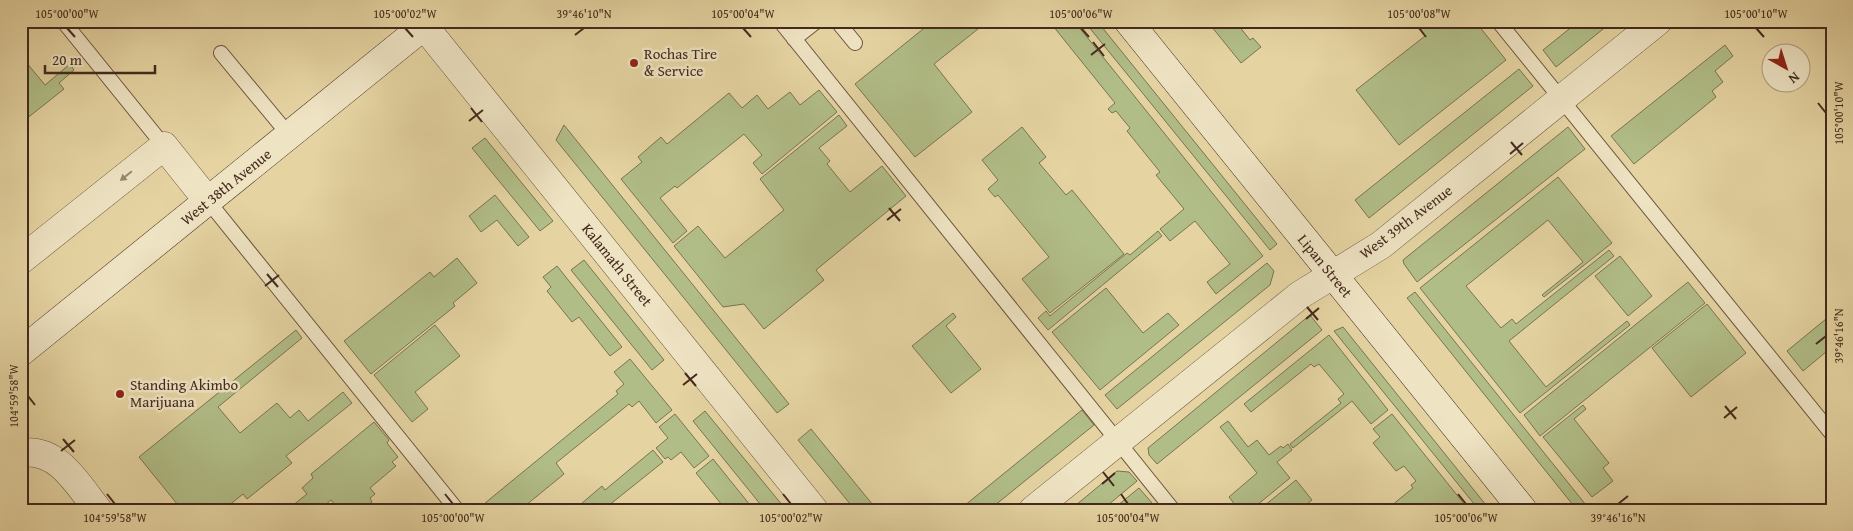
<svg xmlns="http://www.w3.org/2000/svg" width="1853" height="531" font-family="'Gentium Book Plus',serif">
	<style>
		.green { fill: #b1bd87; stroke: #7a7352 }
		.lines { fill: none; stroke-linecap: round; stroke-linejoin: round }
		.lane-casing { stroke: #6c543e; stroke-width: 16 }
		.street-casing { stroke: #6c543e; stroke-width: 29 }
		.secondary-casing { stroke: #43291d; stroke-width: 29 }
		.lane { stroke: #eee3c3; stroke-width: 14 }
		.street { stroke: #eee3c3; stroke-width: 28 }
		.secondary { stroke: #eee3c3; stroke-width: 28 }
		.oneway { fill: #988670 }
		.ticks { fill: none; stroke: #43291d; stroke-width: 2 }
		.poi-dot { fill: #8f2418; stroke: #eee3c3; stroke-width: 2 }
		.labels { text-anchor: middle; stroke-width: 5; stroke-linejoin: round; paint-order: stroke }
		.poi-label { font-size: 15px; fill: #43291d; stroke: #eee3c3; text-anchor: start }
		.street-label { font-size: 15px; fill: #43291d; stroke: #eee3c3 }
		.neatline { fill: none; stroke: #43291d; stroke-width: 2 }
		.ticks-label { font-size: 12px; text-anchor: middle; fill: #43291d }
	</style>
	<rect width="100%" height="100%" fill="#e5d4a2"/>
	<filter id="stains"><feTurbulence type="fractalNoise" baseFrequency=".004" numOctaves="4"/><feColorMatrix values="0 0 0 0 .2 0 0 0 0 .09 0 0 0 0 .02 0 0 0 .5 -.17"/></filter>
	<radialGradient id="worn" r=".72"><stop offset=".6" stop-color="#630" stop-opacity="0"/><stop offset="1" stop-color="#630" stop-opacity=".3"/></radialGradient>
	<g class="green">
		<path d="M 933,21 L 988,21 L 934,64 L 972,112 L 915,157 L 855,84 Z"/>
		<path d="M 1049,21 L 1074,21 L 1263,256 L 1216,294 L 1207,282 L 1230,264 L 1195,221 L 1170,241 L 1160,229 L 1184,209 L 1156,175 L 1160,172 L 1127,131 L 1130,128 L 1116,111 L 1112,113 L 1108,109 L 1115,103 Z"/>
		<path d="M 1084,21 L 1097,21 L 1277,244 L 1270,250 Z"/>
		<path d="M 1207,21 L 1235,21 L 1250,40 L 1253,38 L 1261,47 L 1241,63 Z"/>
		<path d="M 1414,21 L 1475,21 L 1506,60 L 1399,145 L 1356,90 L 1425,36 Z"/>
		<path d="M 1579,21 L 1613,21 L 1556,67 L 1543,50 Z"/>
		<path d="M 1725,45 L 1733,56 L 1715,71 L 1723,82 L 1712,91 L 1716,97 L 1634,164 L 1611,136 Z"/>
		<path d="M 21,56 L 45,85 L 70,64 L 74,70 L 59,83 L 64,89 L 21,123 Z"/>
		<path d="M 1519,69 L 1533,86 L 1369,218 L 1355,200 Z"/>
		<path d="M 819,90 L 837,112 L 762,174 L 753,163 L 762,155 L 744,134 L 677,188 L 675,186 L 660,198 L 687,231 L 673,243 L 621,179 L 642,162 L 638,157 L 661,137 L 667,144 L 729,93 L 742,108 L 757,95 L 768,109 L 790,92 L 800,105 Z"/>
		<path d="M 839,115 L 847,126 L 819,148 L 830,161 L 827,164 L 850,192 L 882,166 L 906,196 L 816,270 L 824,280 L 764,329 L 744,304 L 723,307 L 674,246 L 698,226 L 725,258 L 784,210 L 760,179 Z"/>
		<path d="M 564,125 L 789,404 L 777,413 L 556,140 Z"/>
		<path d="M 1022,127 L 1046,157 L 1039,163 L 1066,195 L 1072,190 L 1124,254 L 1050,313 L 1022,279 L 1049,257 L 998,195 L 995,197 L 988,189 L 998,180 L 982,160 Z"/>
		<path d="M 1568,127 L 1585,149 L 1417,282 L 1404,264 L 1403,260 Z"/>
		<path d="M 485,138 L 553,221 L 540,231 L 472,148 Z"/>
		<path d="M 1558,177 L 1612,243 L 1544,297 L 1542,295 L 1583,262 L 1548,220 L 1466,286 L 1501,328 L 1512,319 L 1516,324 L 1609,250 L 1614,256 L 1509,341 L 1546,387 L 1627,321 L 1630,325 L 1520,413 L 1420,288 Z"/>
		<path d="M 495,195 L 529,237 L 518,246 L 497,220 L 481,232 L 469,216 Z"/>
		<path d="M 1158,231 L 1162,236 L 1048,330 L 1038,318 L 1046,311 L 1050,316 L 1127,253 L 1130,255 Z"/>
		<path d="M 1620,256 L 1652,296 L 1628,316 L 1595,276 Z"/>
		<path d="M 457,258 L 477,283 L 453,303 L 455,306 L 371,374 L 344,341 L 430,272 L 434,277 Z"/>
		<path d="M 584,260 L 664,360 L 652,370 L 571,270 Z"/>
		<path d="M 1267,263 L 1274,271 L 1270,285 L 1117,409 L 1105,395 Z"/>
		<path d="M 557,266 L 622,347 L 610,356 L 579,317 L 572,322 L 547,291 L 551,287 L 543,277 Z"/>
		<path d="M 1688,282 L 1705,303 L 1540,436 L 1524,415 Z"/>
		<path d="M 1106,288 L 1143,333 L 1168,313 L 1179,325 L 1100,390 L 1052,332 Z"/>
		<path d="M 1415,292 L 1590,510 L 1577,510 L 1407,298 Z"/>
		<path d="M 1707,304 L 1746,353 L 1691,397 L 1652,348 Z"/>
		<path d="M 953,313 L 956,317 L 946,326 L 981,369 L 951,393 L 912,346 Z"/>
		<path d="M 1832,314 L 1832,347 L 1803,371 L 1787,351 Z"/>
		<path d="M 1310,315 L 1322,330 L 1157,464 L 1149,455 L 1148,448 Z"/>
		<path d="M 435,325 L 460,356 L 415,392 L 428,409 L 412,422 L 374,375 Z"/>
		<path d="M 1343,327 L 1490,510 L 1479,510 L 1334,331 Z"/>
		<path d="M 296,330 L 302,338 L 218,407 L 240,433 L 277,403 L 290,418 L 299,410 L 308,421 L 343,392 L 352,403 L 286,456 L 292,463 L 247,499 L 243,494 L 223,510 L 182,510 L 139,457 Z"/>
		<path d="M 1329,335 L 1388,410 L 1371,424 L 1352,401 L 1293,448 L 1290,444 L 1341,403 L 1338,399 L 1344,394 L 1319,364 L 1314,367 L 1311,364 L 1251,412 L 1244,404 Z"/>
		<path d="M 630,359 L 672,410 L 656,423 L 639,401 L 632,407 L 629,404 L 556,463 L 564,474 L 520,510 L 480,510 L 479,508 L 618,394 L 616,391 L 624,384 L 614,372 Z"/>
		<path d="M 1583,405 L 1586,409 L 1574,419 L 1609,463 L 1603,468 L 1613,481 L 1592,497 L 1543,437 Z"/>
		<path d="M 1082,410 L 1094,425 L 989,510 L 959,510 Z"/>
		<path d="M 705,411 L 783,506 L 778,510 L 765,510 L 693,421 Z"/>
		<path d="M 675,414 L 709,456 L 694,468 L 681,452 L 671,460 L 668,457 L 665,459 L 656,448 L 668,438 L 659,427 Z"/>
		<path d="M 1392,414 L 1469,510 L 1386,510 L 1413,488 L 1411,485 L 1416,481 L 1404,466 L 1396,471 L 1373,443 L 1380,437 L 1373,429 Z"/>
		<path d="M 1228,421 L 1248,447 L 1257,440 L 1269,455 L 1281,446 L 1283,448 L 1288,444 L 1292,450 L 1277,462 L 1290,478 L 1251,510 L 1239,510 L 1229,497 L 1257,473 L 1220,427 Z"/>
		<path d="M 374,422 L 389,440 L 387,443 L 398,457 L 392,462 L 396,466 L 370,488 L 375,494 L 370,498 L 372,502 L 362,510 L 339,510 L 331,500 L 319,510 L 287,510 L 307,494 L 302,488 L 313,478 L 311,474 Z"/>
		<path d="M 811,429 L 877,510 L 855,510 L 798,440 Z"/>
		<path d="M 653,450 L 663,462 L 603,510 L 574,510 L 602,486 L 605,490 Z"/>
		<path d="M 713,459 L 754,510 L 726,510 L 696,473 Z"/>
		<path d="M 1117,471 L 1129,472 L 1137,481 L 1102,510 L 1070,510 Z"/>
		<path d="M 1296,480 L 1312,500 L 1300,510 L 1259,510 Z"/>
		<path d="M 1139,488 L 1152,503 L 1143,510 L 1112,510 Z"/>
	</g>
	<g class="lines">
		<g class="lane-casing">
			<g id="lane">
				<path d="M 63,21 L 164,146"/>
				<path d="M 780,21 L 1173,510"/>
				<path d="M 837,21 L 855,43"/>
				<path d="M 1498,21 L 1832,434"/>
				<path d="M 794,39 L 817,21"/>
				<path d="M 221,53 L 289,135"/>
				<path d="M 208,201 L 457,510"/>
			</g>
		</g>
		<g class="street-casing">
			<g id="street">
				<path d="M 420,21 L 814,510"/>
				<path d="M 21,260 L 164,146 L 208,201"/>
				<path d="M 21,453 C 58,447 78,485 98,510"/>
				<path d="M 1033,510 L 1300,295 L 1381,245 L 1658,21"/>
			</g>
		</g>
		<g class="secondary-casing">
			<g id="secondary">
				<path d="M 1128,21 L 1523,510"/>
				<path d="M 21,352 L 430,21"/>
			</g>
		</g>
		<use href="#lane" class="lane"/>
		<use href="#street" class="street"/>
		<use href="#secondary" class="secondary"/>
	</g>
	<defs><path id="oneway-solid" d="M-6-.8H1V-3.2L6.5 0L1 3.2V.8H-6Z" transform="scale(1.25)"/></defs>
	<use class="oneway" href="#oneway-solid" transform="translate(126 176) rotate(141)"/>
	<path class="ticks" d="M 67,28 L 75,37M 405,28 L 413,37M 743,28 L 751,37M 1081,28 L 1089,37M 1419,28 L 1426,37M 1756,28 L 1764,37M 575,35 L 584,28M 1093,42 L 1104,56M 1091,55 L 1105,44M 1818,103 L 1826,113M 471,108 L 482,122M 469,121 L 483,110M 1511,142 L 1522,155M 1510,154 L 1523,143M 889,208 L 900,221M 887,220 L 901,209M 267,274 L 278,287M 265,286 L 279,275M 1307,307 L 1318,320M 1306,319 L 1319,308M 1816,344 L 1826,336M 685,373 L 696,386M 683,385 L 697,374M 28,396 L 35,405M 1725,406 L 1736,419M 1724,418 L 1737,407M 63,439 L 74,452M 61,451 L 75,440M 1103,472 L 1114,486M 1102,484 L 1115,473M 107,494 L 115,504M 445,494 L 453,504M 783,494 L 791,504M 1121,494 L 1128,504M 1458,494 L 1466,504M 1618,504 L 1628,496"/>
	<g class="poi-dot">
		<circle cx="634" cy="63" r="5"/>
		<circle cx="120" cy="394" r="5"/>
	</g>
	<g class="labels">
		<g class="poi-label">
			<text x="644" y="59">Rochas Tire<tspan x="644" dy="17">&amp; Service</tspan></text>
			<text x="130" y="390">Standing Akimbo<tspan x="130" dy="17">Marijuana</tspan></text>
		</g>
		<g class="street-label">
			<text transform="translate(226 187) rotate(-39)" y="5">West 38th Avenue</text>
			<text transform="translate(1406 222) rotate(-37)" y="5">West 39th Avenue</text>
			<text transform="translate(617 265) rotate(51)" y="5">Kalamath Street</text>
			<text transform="translate(1325 266) rotate(51)" y="5">Lipan Street</text>
		</g>
	</g>
	<rect width="1853" height="531" fill="none" stroke="#e5d4a2" stroke-width="55"/>
	<g transform="translate(1786 68) rotate(141)"><circle r="24" fill="#eee3c3" stroke="#aa9981"/>
	<path d="M0-4L9 19L0 12L-9 19Z" fill="#8f2418"/>
	<text y="-8" font-size="14" font-weight="bold" text-anchor="middle" fill="#43291d">N</text>
	</g>
	<path d="M45 65v8h110v-8" fill="none" stroke="#43291d" stroke-width="2.5"/>
	<text x="52" y="65" font-size="15" fill="#43291d" stroke="#eee3c3" stroke-width="4" paint-order="stroke">20 m</text>
	<rect x="28" y="28" width="1798" height="476" class="neatline"/>
	<g class="ticks-label">
		<text x="67" y="18">105°00'00"W</text>
		<text x="405" y="18">105°00'02"W</text>
		<text x="584" y="18">39°46'10"N</text>
		<text x="743" y="18">105°00'04"W</text>
		<text x="1081" y="18">105°00'06"W</text>
		<text x="1419" y="18">105°00'08"W</text>
		<text x="1756" y="18">105°00'10"W</text>
		<text transform="translate(1839 113) rotate(-90)" y="4">105°00'10"W</text>
		<text transform="translate(1839 336) rotate(-90)" y="4">39°46'16"N</text>
		<text transform="translate(14 396) rotate(-90)" y="4">104°59'58"W</text>
		<text x="115" y="522">104°59'58"W</text>
		<text x="453" y="522">105°00'00"W</text>
		<text x="791" y="522">105°00'02"W</text>
		<text x="1128" y="522">105°00'04"W</text>
		<text x="1466" y="522">105°00'06"W</text>
		<text x="1618" y="522">39°46'16"N</text>
	</g>
	<rect width="100%" height="100%" filter="url(#stains)"/>
	<rect width="100%" height="100%" fill="url(#worn)"/>
</svg>
